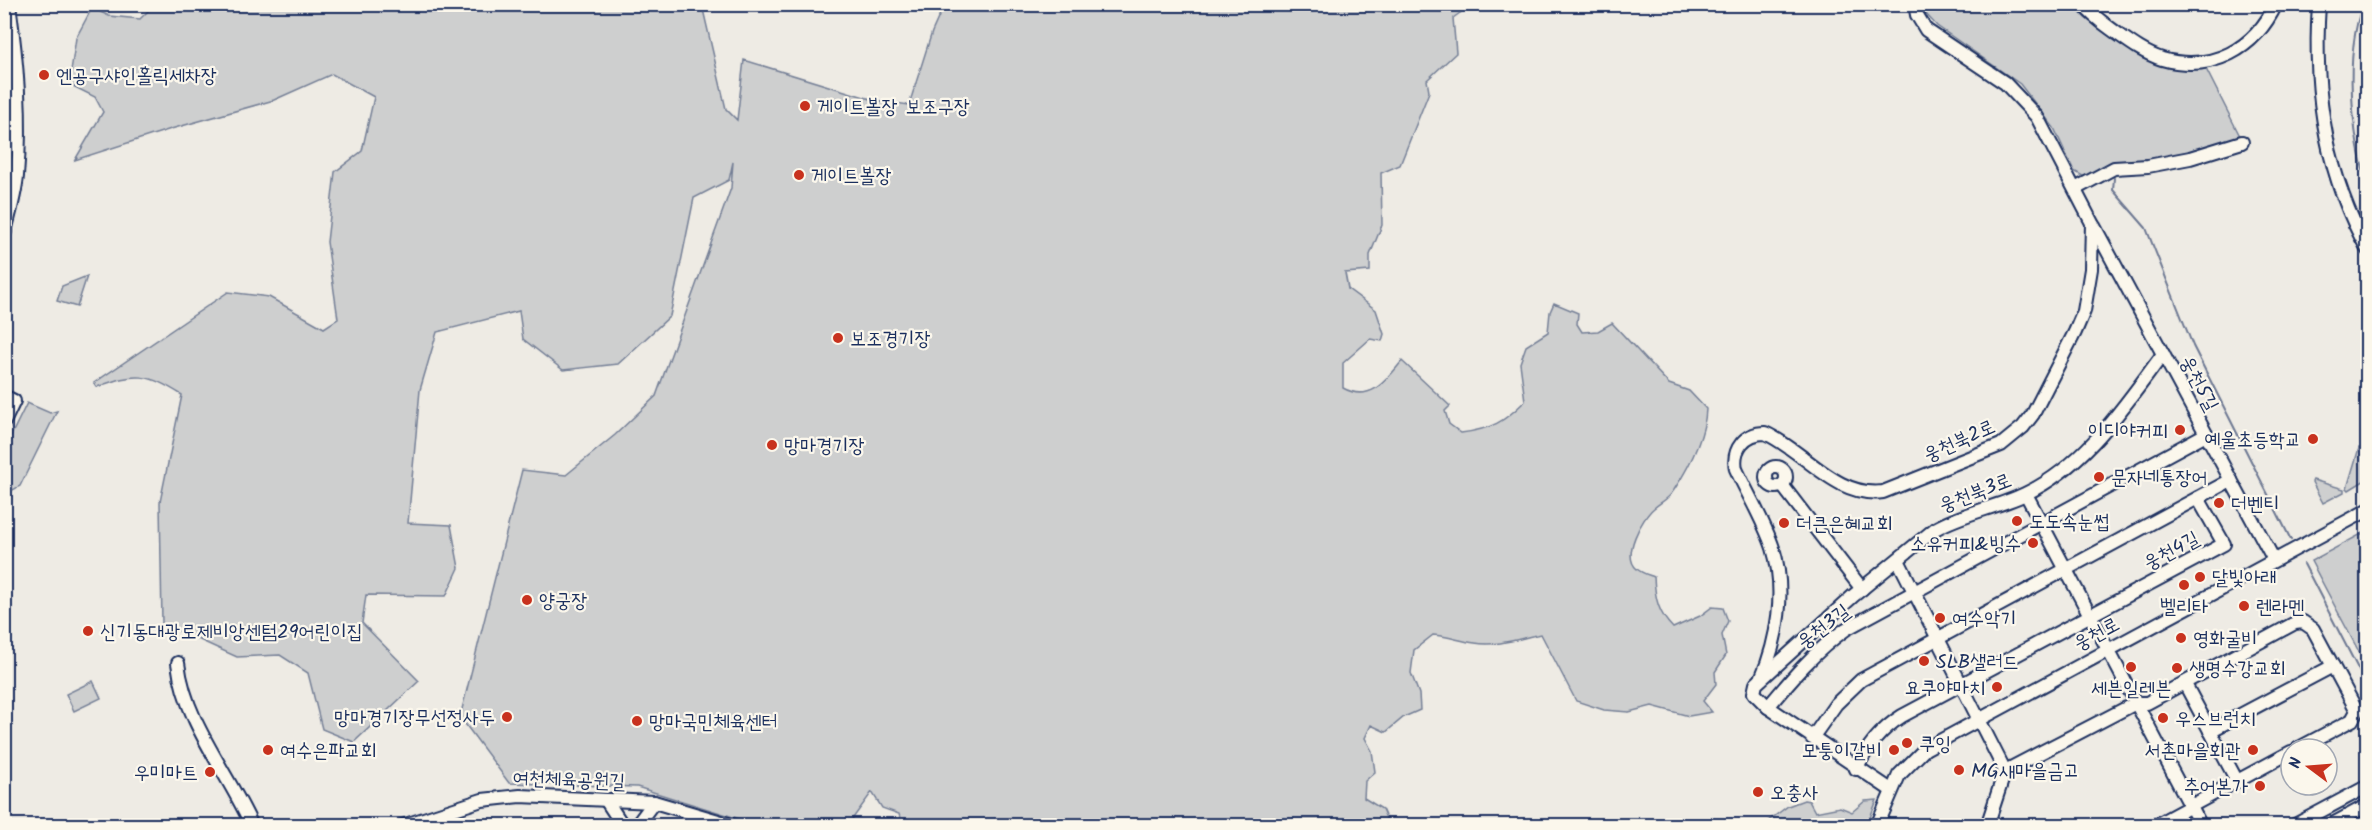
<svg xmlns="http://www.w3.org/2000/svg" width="2372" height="830" font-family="Kalam,'Poor Story',sans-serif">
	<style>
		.green { fill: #cecfcf; stroke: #747f96; stroke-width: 1.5 }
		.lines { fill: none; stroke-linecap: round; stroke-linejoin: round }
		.stream { stroke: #6d7892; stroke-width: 2 }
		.minor-casing { stroke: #1b2f5e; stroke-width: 16 }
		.minor { stroke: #fbf7ec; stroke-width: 12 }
		.poi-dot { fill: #c8321e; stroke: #fbf7ec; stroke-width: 2 }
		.labels { text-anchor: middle; stroke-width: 4.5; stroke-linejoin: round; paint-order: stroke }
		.poi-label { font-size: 20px; fill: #1b2f5e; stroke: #fbf7ec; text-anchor: start }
		.street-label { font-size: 20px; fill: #1b2f5e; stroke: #fbf7ec }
	</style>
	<rect width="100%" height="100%" fill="#eeebe4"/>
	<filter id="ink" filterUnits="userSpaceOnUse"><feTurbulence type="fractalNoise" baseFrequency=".0167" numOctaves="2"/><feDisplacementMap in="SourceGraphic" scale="12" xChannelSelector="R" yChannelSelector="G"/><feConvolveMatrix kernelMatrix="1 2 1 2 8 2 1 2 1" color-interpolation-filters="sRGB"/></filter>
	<g filter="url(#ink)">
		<g class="green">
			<path d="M 155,4 L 702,5 L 726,109 L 737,120 L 744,60 L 874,100 L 909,105 L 932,32 L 944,5 L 1471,5 L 1453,18 L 1456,53 L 1427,80 L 1429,92 L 1400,165 L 1381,173 L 1382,225 L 1370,255 L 1370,271 L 1345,273 L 1348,289 L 1376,310 L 1384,334 L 1382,341 L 1370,339 L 1343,363 L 1343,388 C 1370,403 1386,381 1402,361 L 1450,406 L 1445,411 L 1449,424 L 1461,433 C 1492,429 1504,422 1525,401 L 1520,363 L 1526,346 L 1548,332 L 1550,312 L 1554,303 L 1578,313 L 1577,324 L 1582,332 L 1598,331 L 1612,323 L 1669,384 L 1689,391 L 1706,409 C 1705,437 1689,467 1674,490 C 1669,499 1662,501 1654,508 C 1642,518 1621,556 1637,569 C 1641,573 1649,575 1654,577 C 1655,598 1658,613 1673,628 L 1700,616 L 1712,607 L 1723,608 L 1728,621 L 1722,635 L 1726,655 L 1715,672 L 1716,684 L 1703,701 L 1712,712 L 1689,716 L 1652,706 L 1629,712 L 1604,710 L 1576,701 L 1541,634 C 1521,638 1497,647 1475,643 C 1460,641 1448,636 1433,635 L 1414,650 L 1411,673 L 1419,694 L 1420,710 L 1404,717 L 1386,732 L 1371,725 L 1365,738 L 1372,751 L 1375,772 L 1365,781 L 1364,798 L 1382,809 L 1389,825 L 902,825 L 899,814 L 882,808 L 872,792 L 848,825 L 759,825 L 637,787 L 509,783 L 460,717 L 522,470 L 566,475 L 615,435 L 656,396 L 731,188 L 733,162 L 729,180 L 694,198 L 670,316 L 618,364 L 563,370 L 523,339 L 519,311 L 437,332 L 420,390 L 408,523 L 451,525 L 459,568 L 446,596 L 366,595 L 362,623 L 419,681 L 354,742 L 322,729 L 308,673 L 280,655 L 237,657 L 162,623 L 160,502 L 182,395 C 147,373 136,372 97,387 L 94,383 L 228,292 L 269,297 L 324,328 L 338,319 L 327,242 L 335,172 L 362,151 L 374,97 L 332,74 L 274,100 L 171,129 L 75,160 L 103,112 L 95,97 L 69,84 L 76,38 L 92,8 L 109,16 L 140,19 Z"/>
			<path d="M 1925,5 L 2073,5 L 2085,18 L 2151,62 L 2205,67 L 2241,138 L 2206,150 L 2086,178 L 2074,171 L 2054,128 L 2020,84 L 1937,26 L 1926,14 Z"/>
			<path d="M 87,276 L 77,307 L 57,301 L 62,286 Z"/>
			<path d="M 27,403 L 50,413 L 57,411 L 20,486 L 13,490 L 5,485 L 5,448 Z"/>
			<path d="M 2359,448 L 2367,451 L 2367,479 L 2349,490 L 2347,488 Z"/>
			<path d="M 2313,480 L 2344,489 L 2344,492 L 2323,503 L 2312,482 Z"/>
			<path d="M 2367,531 L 2367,667 L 2311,561 Z"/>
			<path d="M 93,681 L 101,698 L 74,711 L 66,694 Z"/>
			<path d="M 1804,800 L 1809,801 L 1815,812 L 1840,807 L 1852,812 L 1865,801 L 1877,800 L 1867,825 L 1763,825 L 1788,806 Z"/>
		</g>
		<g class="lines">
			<g class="stream">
				<path d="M 2363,4 C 2344,55 2351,135 2368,186"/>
				<path d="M 2114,178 L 2113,190 L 2146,228 L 2193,346 L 2291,540"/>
				<path d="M 2304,564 L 2368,688"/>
			</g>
			<g class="minor-casing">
				<g id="minor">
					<path d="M 2083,4 C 2093,17 2106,25 2118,34 C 2132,44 2146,54 2162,59 C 2212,73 2255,49 2276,4"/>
					<path d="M 2319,4 C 2313,90 2326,175 2368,250"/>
					<path d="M 2075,189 L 2114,168 L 2148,166 L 2190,158 L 2242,142"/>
					<path d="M 2094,226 L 2274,560"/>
					<path d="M 4,235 C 9,216 15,196 17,176 C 22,118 17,62 9,4"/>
					<path d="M 4,396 L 14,401 L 4,422"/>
					<circle cx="1776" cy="477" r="10"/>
					<path d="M 1782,485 L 1862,589"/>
					<path d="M 2026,494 L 2201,826"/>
					<path d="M 1898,560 L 2005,771"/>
					<path d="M 178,663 C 185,723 228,772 252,826"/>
					<path d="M 1761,679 C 1778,640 1786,590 1773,548 C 1764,521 1748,495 1736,469 C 1732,449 1745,433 1765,433 C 1805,451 1836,498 1883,492 L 2001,445 L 2023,427 L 2033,414 L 2075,332 L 2084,311 L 2091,269 L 2092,223 L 2037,117 L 2005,83 L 1926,30 L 1917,15 L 1915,4"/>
					<path d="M 2185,684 L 2237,781"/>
					<path d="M 1768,707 C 1792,678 1815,651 1846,629 L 2206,434"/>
					<path d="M 2210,731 L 2333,666"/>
					<path d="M 1812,738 L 1836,704 L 1861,680 L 2231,480"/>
					<path d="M 1856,769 C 1868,746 1880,730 1902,716 L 2224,544 L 2198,498"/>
					<path d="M 1891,790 L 1768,707 L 1754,693 L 1756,684 L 1853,596 L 1935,529 C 1963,513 1996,508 2025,494 C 2086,465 2124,406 2163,354"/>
					<path d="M 606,800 L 623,826"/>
					<path d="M 402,826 L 482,800 L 520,796 L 654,802 L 735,826"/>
					<path d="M 636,826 L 654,802"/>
					<path d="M 1877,826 L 1899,775 L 1925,749 L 2368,510"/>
					<path d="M 1987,826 L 2005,771 L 2136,703 L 2147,703 L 2295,623 L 2303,622 L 2313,629 L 2357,711 L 2352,720 L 2297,749"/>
					<path d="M 2154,826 L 2291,752"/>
					<path d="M 2293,826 L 2368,786"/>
					<path d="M 2329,826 L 2368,805"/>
				</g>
			</g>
			<use href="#minor" class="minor"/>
		</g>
	</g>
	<g class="poi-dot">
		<circle cx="44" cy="75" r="6"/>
		<circle cx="805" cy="106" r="6"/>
		<circle cx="799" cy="175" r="6"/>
		<circle cx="838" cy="338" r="6"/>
		<circle cx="2180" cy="430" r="6"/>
		<circle cx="2313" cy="439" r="6"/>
		<circle cx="772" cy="445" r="6"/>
		<circle cx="2099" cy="477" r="6"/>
		<circle cx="2219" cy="503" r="6"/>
		<circle cx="2017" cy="521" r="6"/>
		<circle cx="1784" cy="523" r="6"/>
		<circle cx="2033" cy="543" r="6"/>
		<circle cx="2200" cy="577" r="6"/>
		<circle cx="2184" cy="585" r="6"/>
		<circle cx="527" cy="600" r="6"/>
		<circle cx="2244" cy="606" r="6"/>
		<circle cx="1940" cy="618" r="6"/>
		<circle cx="88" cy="631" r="6"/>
		<circle cx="2181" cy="638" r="6"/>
		<circle cx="1924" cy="661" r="6"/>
		<circle cx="2131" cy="667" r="6"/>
		<circle cx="2177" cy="668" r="6"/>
		<circle cx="1997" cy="687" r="6"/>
		<circle cx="507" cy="717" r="6"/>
		<circle cx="2163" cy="718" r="6"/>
		<circle cx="637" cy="721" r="6"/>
		<circle cx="1907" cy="743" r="6"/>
		<circle cx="268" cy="750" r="6"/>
		<circle cx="1894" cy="750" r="6"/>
		<circle cx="2253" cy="750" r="6"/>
		<circle cx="1959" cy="770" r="6"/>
		<circle cx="210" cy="772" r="6"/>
		<circle cx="2260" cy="786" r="6"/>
		<circle cx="1758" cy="792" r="6"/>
	</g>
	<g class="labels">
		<g class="poi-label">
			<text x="56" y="82">엔공구샤인홀릭세차장</text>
			<text x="817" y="113">게이트볼장 보조구장</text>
			<text x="811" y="182">게이트볼장</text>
			<text x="850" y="345">보조경기장</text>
			<text x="2168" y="437" text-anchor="end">이디야커피</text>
			<text x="2301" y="446" text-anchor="end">예울초등학교</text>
			<text x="784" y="452">망마경기장</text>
			<text x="2111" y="484">문자네통장어</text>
			<text x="2231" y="510">더벤티</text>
			<text x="2029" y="528">도도속눈썹</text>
			<text x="1796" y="530">더큰은혜교회</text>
			<text x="2021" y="550" text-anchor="end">소유커피&amp;빙수</text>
			<text x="2212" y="584">달빛아래</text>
			<text x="539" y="607">양궁장</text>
			<text x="2184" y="613" text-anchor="middle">벨리타</text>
			<text x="2256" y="613">렌라멘</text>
			<text x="1952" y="625">여수악기</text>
			<text x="100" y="638">신기동대광로제비앙센텀29어린이집</text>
			<text x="2193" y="645">영화굴비</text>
			<text x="1936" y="668">SLB샐러드</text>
			<text x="2189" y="675">생명수강교회</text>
			<text x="1985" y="694" text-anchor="end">요쿠야마치</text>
			<text x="2131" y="695" text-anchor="middle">세븐일레븐</text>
			<text x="495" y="724" text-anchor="end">망마경기장무선정사두</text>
			<text x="2175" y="725">우스브런치</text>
			<text x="649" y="728">망마국민체육센터</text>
			<text x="1919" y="750">쿠잉</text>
			<text x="280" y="757">여수은파교회</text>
			<text x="1882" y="757" text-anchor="end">모퉁이갈비</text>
			<text x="2241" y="757" text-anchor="end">서촌마을회관</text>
			<text x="1971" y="777">MG새마을금고</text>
			<text x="198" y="779" text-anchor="end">우미마트</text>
			<text x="2248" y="793" text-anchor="end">추어본가</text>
			<text x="1770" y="799">오충사</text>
		</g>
		<g class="street-label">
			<text transform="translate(2200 383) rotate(62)" y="7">웅천5길</text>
			<text transform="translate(1959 440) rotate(-24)" y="7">웅천북2로</text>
			<text transform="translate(1975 492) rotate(-21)" y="7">웅천북3로</text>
			<text transform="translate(2171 550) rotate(-28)" y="7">웅천4길</text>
			<text transform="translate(1823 626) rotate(-37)" y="7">웅천3길</text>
			<text transform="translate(2096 633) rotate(-28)" y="7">웅천로</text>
			<text transform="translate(569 779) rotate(2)" y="7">여천체육공원길</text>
		</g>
	</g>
	<rect width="2372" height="830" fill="none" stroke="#fbf7ec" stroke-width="24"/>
	<rect x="12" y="12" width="2348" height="806" fill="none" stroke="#1b2f5e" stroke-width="2" filter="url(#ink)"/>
	<g transform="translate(2309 767) rotate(286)"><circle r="28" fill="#fbf7ec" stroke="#a1a7b3" stroke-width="1.5"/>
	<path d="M0-4.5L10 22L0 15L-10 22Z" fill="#c8321e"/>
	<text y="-9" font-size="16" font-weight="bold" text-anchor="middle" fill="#1b2f5e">N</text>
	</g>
</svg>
